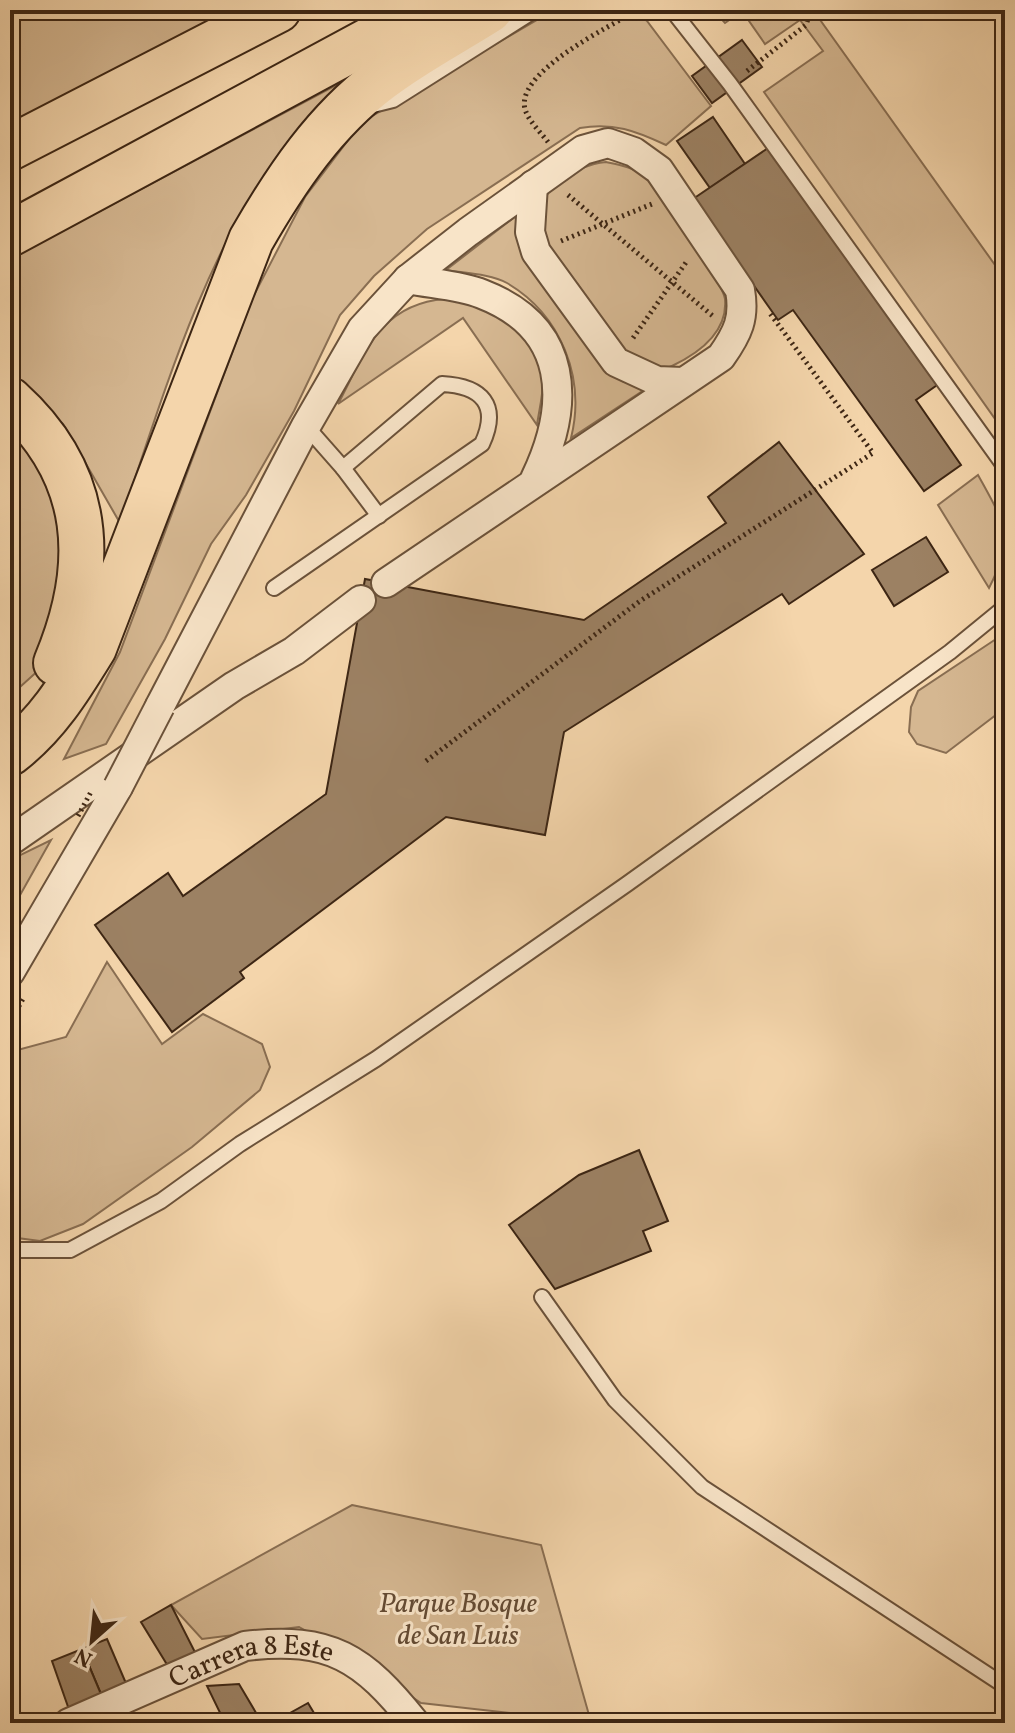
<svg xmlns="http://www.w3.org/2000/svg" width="1015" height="1733" font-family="Vollkorn,serif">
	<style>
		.green { fill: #d5b791; stroke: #896e52; stroke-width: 2 }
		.building { fill: #9c8163; stroke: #3d2614; stroke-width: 2 }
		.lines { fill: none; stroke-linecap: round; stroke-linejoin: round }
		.service-casing { stroke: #6b523a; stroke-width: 18 }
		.minor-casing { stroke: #6b523a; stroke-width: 32 }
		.trunk-casing { stroke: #3d2614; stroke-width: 48 }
		.path { stroke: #3d2614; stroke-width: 5; stroke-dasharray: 2 4; stroke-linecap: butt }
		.service { stroke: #f8e4c8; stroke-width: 14 }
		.minor { stroke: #f8e4c8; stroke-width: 28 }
		.trunk { stroke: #f4d5ab; stroke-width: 44 }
		.minor-bridge-casing { stroke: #6b523a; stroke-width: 32; stroke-linecap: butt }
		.path-bridge { stroke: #3d2614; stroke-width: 5; stroke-dasharray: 2 4; stroke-linecap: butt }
		.minor-bridge { stroke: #f8e4c8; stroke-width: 28 }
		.labels { text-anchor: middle; stroke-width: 6; stroke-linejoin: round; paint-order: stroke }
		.park-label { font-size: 28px; font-style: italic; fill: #634a33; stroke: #f8e4c8 }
		.street-label { font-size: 28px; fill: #3d2614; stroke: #f8e4c8 }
	</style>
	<rect width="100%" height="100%" fill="#f4d5ab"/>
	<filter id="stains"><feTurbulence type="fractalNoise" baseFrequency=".0025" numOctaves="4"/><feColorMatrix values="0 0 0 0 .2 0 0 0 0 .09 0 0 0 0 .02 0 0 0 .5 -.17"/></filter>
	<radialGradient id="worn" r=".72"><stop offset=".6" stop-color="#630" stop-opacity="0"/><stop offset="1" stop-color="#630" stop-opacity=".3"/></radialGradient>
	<g class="green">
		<path d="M 10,10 L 244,10 L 10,146 Z"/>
		<path d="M 554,10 L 632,10 L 647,21 L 711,106 L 666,145 C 636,131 613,122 580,128 L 427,229 L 374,276 L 340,315 L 294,411 L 246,495 L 211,544 L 165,639 L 106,744 L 64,759 L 120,652 L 253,297 L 305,197 L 362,122 Z"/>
		<path d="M 713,10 L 813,10 L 1005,279 L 1005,330 L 999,336 L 1005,344 L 1005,433 L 764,92 L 823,51 L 800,20 L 765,44 L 742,11 L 725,23 Z"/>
		<path d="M 357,74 C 331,99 301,124 280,153 C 201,262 163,397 120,523 L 63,424 L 10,380 L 10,259 Z"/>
		<path d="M 606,162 C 621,165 633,167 645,177 C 658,190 723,283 725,299 C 728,332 699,353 672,366 C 666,369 650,369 643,367 C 617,356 602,325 587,304 C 562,269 511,215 562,180 C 578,170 587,164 606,162 Z"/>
		<path d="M 521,212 L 600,363 L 622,381 L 647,388 L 571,438 C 586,378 561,315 507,283 C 491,274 464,273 446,270 Z"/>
		<path d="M 445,299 C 487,306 544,329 543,381 C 543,395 539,411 537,425 L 463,318 L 338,404 C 365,353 380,304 445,299 Z"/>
		<path d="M 10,429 L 44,459 L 73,522 L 51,659 L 10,696 Z"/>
		<path d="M 978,475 C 1005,524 1015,536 989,588 L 938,505 Z"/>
		<path d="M 1005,633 L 1005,708 L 946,753 L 917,744 L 909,732 L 911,707 L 918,691 Z"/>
		<path d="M 51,840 L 10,913 L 10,860 Z"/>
		<path d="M 107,962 L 162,1044 L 203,1014 L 262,1044 L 270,1067 L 260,1090 L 192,1147 L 83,1224 L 40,1241 L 10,1237 L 10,1052 L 66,1037 Z"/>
		<path d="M 352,1505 L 541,1545 L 591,1722 L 421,1703 L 353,1657 L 299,1627 L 202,1639 L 171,1605 Z"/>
	</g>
	<g class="building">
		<path d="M 742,40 L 762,67 L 712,103 L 692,76 Z"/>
		<path d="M 713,117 L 745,164 L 710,188 L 677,141 Z"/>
		<path d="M 774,144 L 940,383 L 916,400 L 961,465 L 924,491 L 793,310 L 778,320 L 693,199 Z"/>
		<path d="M 779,442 L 864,554 L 789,604 L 782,594 L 564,732 L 545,835 L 446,817 L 240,972 L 244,978 L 172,1032 L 95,925 L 168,873 L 183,896 L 326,794 L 365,579 L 584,620 L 726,523 L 708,497 Z"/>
		<path d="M 926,537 L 948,572 L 894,606 L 872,570 Z"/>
		<path d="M 639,1150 L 668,1221 L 643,1231 L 651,1251 L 555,1289 L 509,1225 L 579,1175 Z"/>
		<path d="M 171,1605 L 201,1664 L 174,1676 L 141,1622 Z"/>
		<path d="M 107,1639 L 131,1695 L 106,1706 L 82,1649 Z"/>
		<path d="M 82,1649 L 106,1706 L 73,1721 L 52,1661 Z"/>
		<path d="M 239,1684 L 262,1723 L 225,1723 L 207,1686 Z"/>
		<path d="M 308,1703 L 320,1723 L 286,1723 L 283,1717 Z"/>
	</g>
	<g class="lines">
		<g class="service-casing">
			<g id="service">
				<path d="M 672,10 L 730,84 L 1005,467"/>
				<path d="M 373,105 L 393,100 L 535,10"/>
				<path d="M 343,468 L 379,516"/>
				<path d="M 274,588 L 482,444 C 500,405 482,386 442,384 L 343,468 L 306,426"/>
				<path d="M 10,1250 L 70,1250 L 161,1201 L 240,1144 L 376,1059 L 627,884 L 950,652 L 1005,607"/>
				<path d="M 542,1297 L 615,1400 L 702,1487 L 1005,1686"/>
			</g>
		</g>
		<g class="minor-casing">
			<g id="minor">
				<path d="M 533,185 L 530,232 L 536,252 L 616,362 L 657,381 L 683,382"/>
				<path d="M 408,279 C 432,284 459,285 482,294 C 570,328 571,404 535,479"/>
				<path d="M 160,706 L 306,426 L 362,329 L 408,279 L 468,232 L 583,150 L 608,143 L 634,152 L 659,170 L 740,290 C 745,318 738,333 721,357 L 386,583"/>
				<path d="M 10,841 L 234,686 L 294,651 L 361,600"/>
				<path d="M 10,972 L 118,787"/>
				<path id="s1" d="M 69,1723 L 245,1646 C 331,1636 363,1658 415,1723"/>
			</g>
		</g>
		<g class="trunk-casing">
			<g id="trunk">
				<path d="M 10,148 L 278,10"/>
				<path d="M 10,234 L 425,10"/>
				<path d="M 10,400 C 93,475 97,565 56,663"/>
				<path d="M 10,753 C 47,725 70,687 94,648 L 251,240 C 286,179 325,121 381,79 C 415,53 454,33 490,10"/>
			</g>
		</g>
		<g class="path">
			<path d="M 747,71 L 806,25 L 811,10"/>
			<path d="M 548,142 C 541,133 530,122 526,112 C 510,74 611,26 638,10"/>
			<path d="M 568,195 L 714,317"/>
			<path d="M 561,241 L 652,204"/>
			<path d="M 633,338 L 687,261"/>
			<path d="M 426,761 L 640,601 L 873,453 L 769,312"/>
			<path d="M 10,1022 L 24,997"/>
		</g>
		<use href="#service" class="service"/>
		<use href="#minor" class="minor"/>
		<use href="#trunk" class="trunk"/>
		<g class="minor-bridge-casing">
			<path id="minor-bridge" d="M 118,787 L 160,706"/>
		</g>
		<path class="path-bridge" d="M 78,816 L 92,790"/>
		<use href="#minor-bridge" class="minor-bridge"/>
	</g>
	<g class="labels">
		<g class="park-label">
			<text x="458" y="1612">Parque Bosque<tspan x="458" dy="32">de San Luis</tspan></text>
		</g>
		<g class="street-label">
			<text dy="10" stroke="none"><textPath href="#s1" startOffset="196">Carrera 8 Este</textPath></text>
		</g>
	</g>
	<rect width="1015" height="1733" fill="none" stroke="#f4d5ab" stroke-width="40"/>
	<rect x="12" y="12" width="991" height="1709" fill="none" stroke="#3d2614" stroke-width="4"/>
	<rect x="20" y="20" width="975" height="1693" fill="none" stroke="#3d2614" stroke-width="2"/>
	<g transform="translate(92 1641) rotate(207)" stroke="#f8e4c8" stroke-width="6" paint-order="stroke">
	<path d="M0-6L14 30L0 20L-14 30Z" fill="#3d2614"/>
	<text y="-12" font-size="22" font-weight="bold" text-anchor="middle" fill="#3d2614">N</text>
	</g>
	<rect width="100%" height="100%" filter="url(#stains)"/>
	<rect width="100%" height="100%" fill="url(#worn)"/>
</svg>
